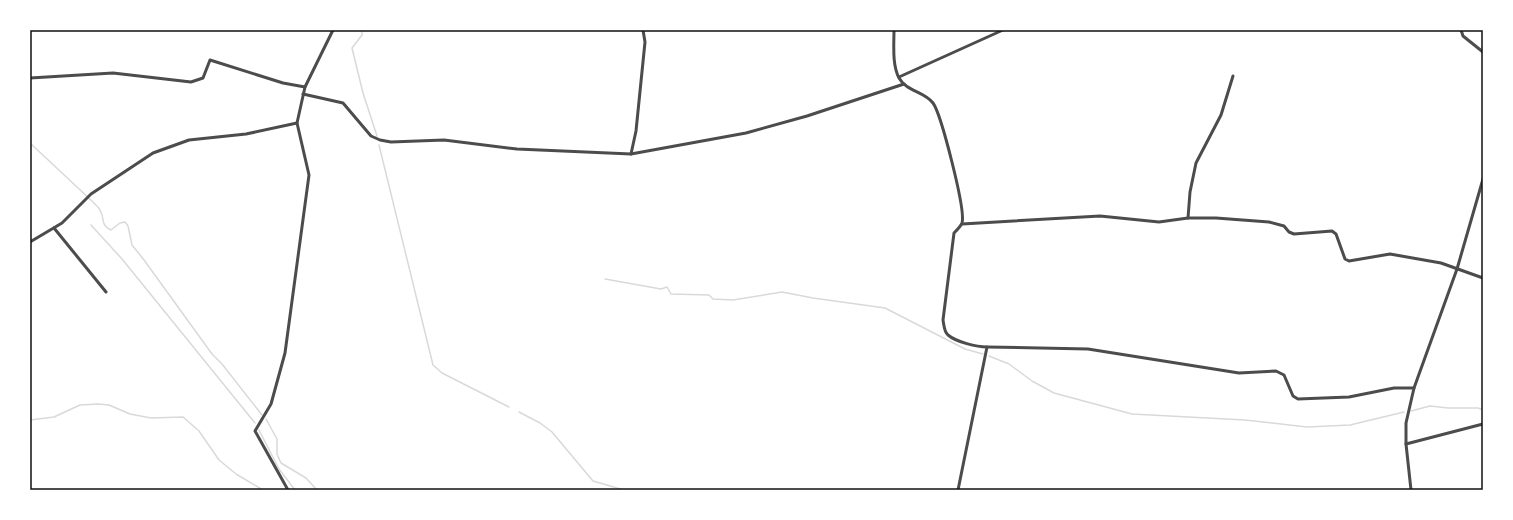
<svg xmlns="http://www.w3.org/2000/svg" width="1513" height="520" font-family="'Noto Serif',serif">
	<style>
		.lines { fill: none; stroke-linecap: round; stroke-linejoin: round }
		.stream { stroke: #d9d9d9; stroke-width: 1.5 }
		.minor { stroke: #4c4c4c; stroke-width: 3 }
		.neatline { fill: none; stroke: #111; stroke-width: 1.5 }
	</style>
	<rect width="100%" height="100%" fill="#fff"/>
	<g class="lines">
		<g class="stream">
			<path d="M 362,30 L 362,35 L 352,48 L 363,93 L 377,136"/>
			<path d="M 30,143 L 93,202 C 95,205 99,207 100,210 C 105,218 100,225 111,230 L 120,223 L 125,222 L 128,226 L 132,245 L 144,260 L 212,354 L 222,364 L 262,415"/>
			<path d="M 379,145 L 433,365 L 442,373 L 509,407"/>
			<path d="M 91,225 L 122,259 L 255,423"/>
			<path d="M 605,279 L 661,289 L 667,287 L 671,294 L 709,295 L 713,299 L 733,300 L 782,292 L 813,298 L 885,308 L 965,349 L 983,354"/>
			<path d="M 989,356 L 1009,364 L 1032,381 L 1054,393 L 1132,414 L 1245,420 L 1307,427 L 1350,425 L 1404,412"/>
			<path d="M 1411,411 L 1430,406 L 1448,408 L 1478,408 L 1483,410"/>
			<path d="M 519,412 L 540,423 L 552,432 L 593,481 L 624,490"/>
			<path d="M 266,419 L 277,439 L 277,454 L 281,463 L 306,478 L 317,490"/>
			<path d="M 30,420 L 54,417 L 80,405 L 98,404 L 109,405 L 130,414 L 151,418 L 183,417 L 199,431 L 219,460 L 236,474 L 263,490"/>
			<path d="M 259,430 L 279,469 L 295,490"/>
		</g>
		<g class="minor">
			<path d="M 894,30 C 894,45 892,65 899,78 C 907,92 924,91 933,103 C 941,114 966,210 962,223 C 961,226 957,230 954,233 L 943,320 C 944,325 944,332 948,335 C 956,342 977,347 987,347 L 958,490"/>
			<path d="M 1461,30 L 1463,36 L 1483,52"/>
			<path d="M 899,77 L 1003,30"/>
			<path d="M 30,78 L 113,73 L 191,82 L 203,78 L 210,60 L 283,83 L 305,87"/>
			<path d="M 303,94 L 343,103 L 371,136 L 380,140 L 391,142 L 444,140 L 517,149 L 631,154 L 746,133 L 807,116 L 904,84"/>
			<path d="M 631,154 L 636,131 L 645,42 L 643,30"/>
			<path d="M 1188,218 L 1190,192 L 1196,163 L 1221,115 L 1233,76"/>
			<path d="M 962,224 L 1100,216 L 1159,222 L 1188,218 L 1216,218 L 1269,222 L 1284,226 L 1289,232 L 1294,234 L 1332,231 L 1336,234 L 1345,259 L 1349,261 L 1390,254 L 1441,263 L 1483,278"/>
			<path d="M 54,228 L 106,292"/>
			<path d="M 30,242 L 62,223 L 91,194 L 153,153 L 189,140 L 246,134 L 297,123"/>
			<path d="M 987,347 L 1088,349 L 1239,373 L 1276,371 L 1284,375 L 1293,396 L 1298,399 L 1349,397 L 1394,388 L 1414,388"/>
			<path d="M 1406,444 L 1483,424"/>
			<path d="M 288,490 L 255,431 L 271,404 L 285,353 L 309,175 L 297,123 L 305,87 L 333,30"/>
			<path d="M 1411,490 L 1406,444 L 1406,423 L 1414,388 L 1457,269 L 1483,179"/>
		</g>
	</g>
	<rect width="1513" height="520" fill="none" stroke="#ffffff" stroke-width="62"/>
	<rect x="31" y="31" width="1451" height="458" class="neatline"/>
</svg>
